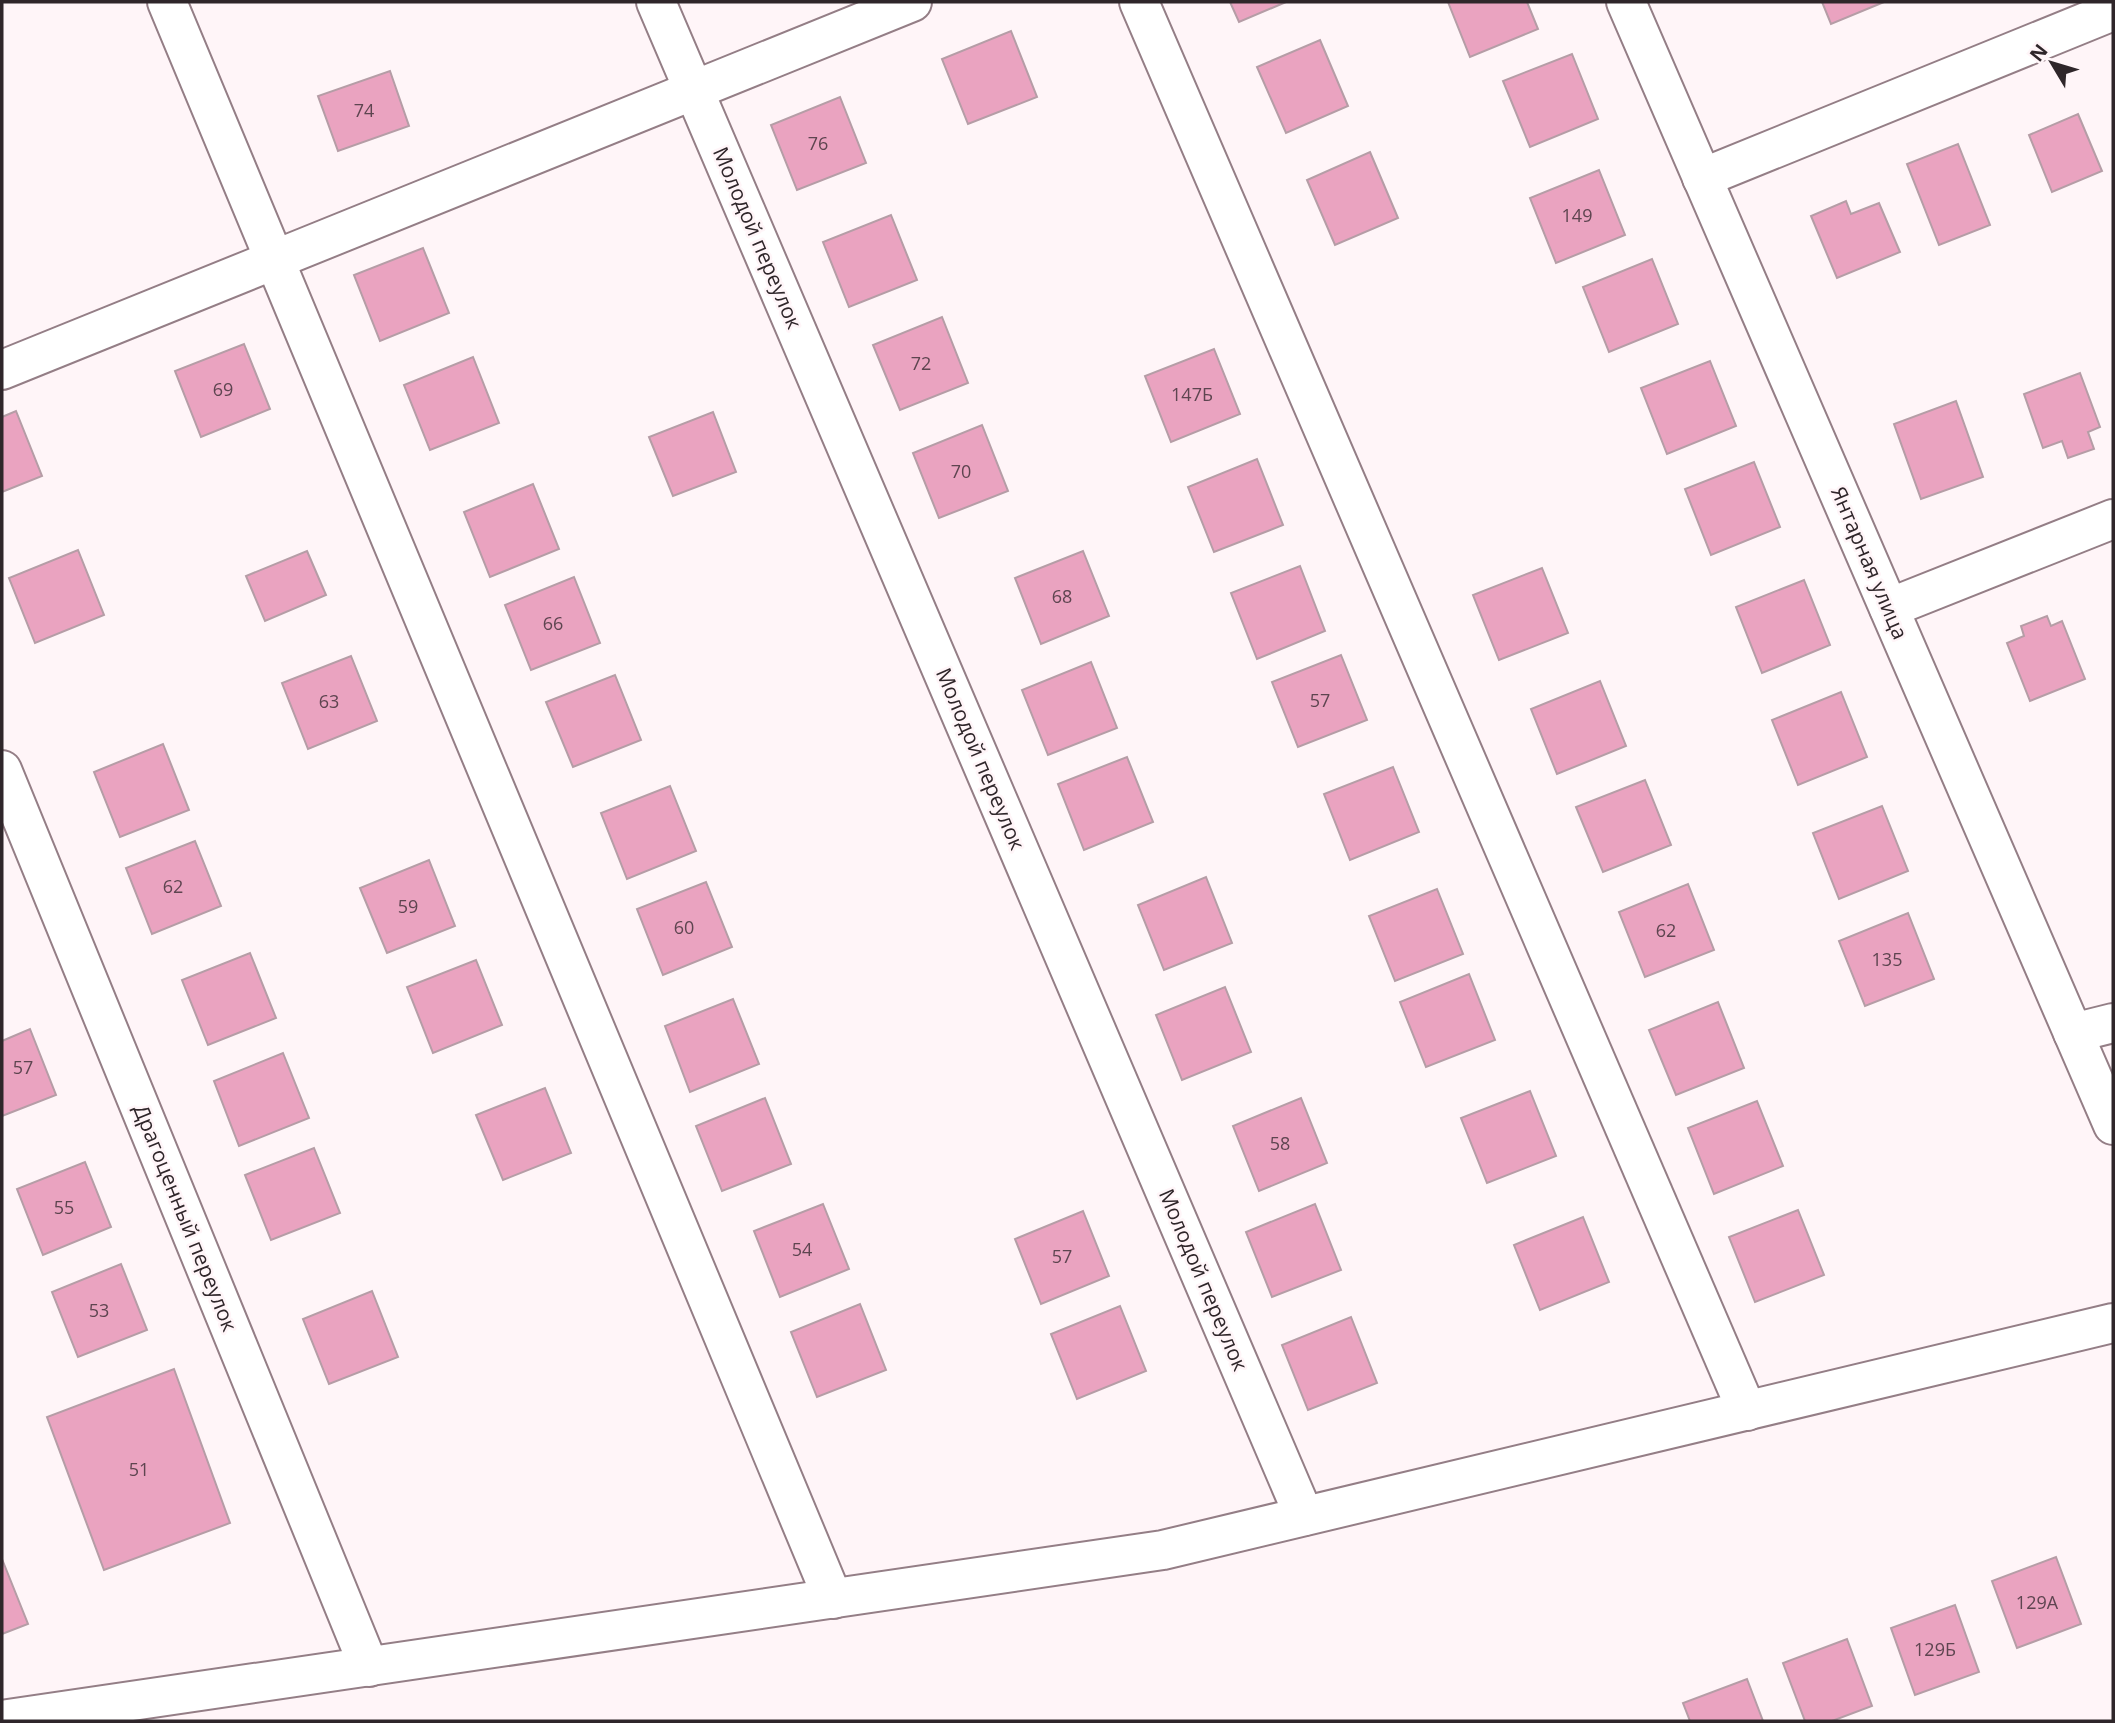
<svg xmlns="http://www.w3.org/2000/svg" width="2115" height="1723" font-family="'Open Sans',sans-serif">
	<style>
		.building { fill: #eaa3c0; stroke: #b59da6; stroke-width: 2 }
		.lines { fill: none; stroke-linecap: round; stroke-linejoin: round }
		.minor-casing { stroke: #947e86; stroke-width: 42 }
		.minor { stroke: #fff; stroke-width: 38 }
		.labels { text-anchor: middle; stroke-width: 5; stroke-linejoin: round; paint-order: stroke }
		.number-label { font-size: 18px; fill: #5e4550 }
		.street-label { font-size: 21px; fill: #2f262a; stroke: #fff5f8 }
	</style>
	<rect width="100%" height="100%" fill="#fff5f8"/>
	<g class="building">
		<path d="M 1230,2 L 1286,2 L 1239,22 Z"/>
		<path d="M 1448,2 L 1527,2 L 1538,29 L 1470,57 Z"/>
		<path d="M 1822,2 L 1884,2 L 1831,24 Z"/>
		<path d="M 1011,31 L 1037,97 L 968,124 L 942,59 Z"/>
		<path d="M 1320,40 L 1348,106 L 1286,133 L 1257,67 Z"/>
		<path d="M 1572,54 L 1598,119 L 1530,147 L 1503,81 Z"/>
		<path d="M 390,71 L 409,126 L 338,151 L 318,96 Z"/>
		<path d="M 840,97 L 866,163 L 797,190 L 771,125 Z"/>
		<path d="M 2078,114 L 2102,171 L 2052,192 L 2029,135 Z"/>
		<path d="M 1958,144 L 1990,225 L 1939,245 L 1907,164 Z"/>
		<path d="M 1370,152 L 1398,218 L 1335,245 L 1307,180 Z"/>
		<path d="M 1599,170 L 1625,235 L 1556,263 L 1530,198 Z"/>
		<path d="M 1846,201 L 1851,214 L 1879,203 L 1900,252 L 1837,278 L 1811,216 Z"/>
		<path d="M 891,215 L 917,280 L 849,307 L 823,242 Z"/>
		<path d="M 423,248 L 449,313 L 380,341 L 354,275 Z"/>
		<path d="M 1652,259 L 1678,324 L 1609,352 L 1583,287 Z"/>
		<path d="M 942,317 L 968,383 L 900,410 L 873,345 Z"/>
		<path d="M 244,344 L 270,409 L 201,437 L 175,371 Z"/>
		<path d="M 1214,349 L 1240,414 L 1171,442 L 1145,376 Z"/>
		<path d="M 473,357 L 499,423 L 430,450 L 404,385 Z"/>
		<path d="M 1710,361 L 1736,426 L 1667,454 L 1641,388 Z"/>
		<path d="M 2080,373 L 2100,427 L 2088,432 L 2094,449 L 2068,458 L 2062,441 L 2043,448 L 2024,394 Z"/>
		<path d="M 1956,401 L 1983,477 L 1921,499 L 1894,424 Z"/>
		<path d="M 16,411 L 42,476 L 2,492 L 2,417 Z"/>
		<path d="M 713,412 L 736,472 L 673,496 L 649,437 Z"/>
		<path d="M 982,425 L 1008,491 L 939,518 L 913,453 Z"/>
		<path d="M 1257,459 L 1283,525 L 1214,552 L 1188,487 Z"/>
		<path d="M 1754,462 L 1780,527 L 1711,555 L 1685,489 Z"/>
		<path d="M 533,484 L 559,549 L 490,577 L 464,512 Z"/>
		<path d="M 78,550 L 104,615 L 35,643 L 9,578 Z"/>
		<path d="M 307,551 L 326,595 L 265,621 L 246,576 Z"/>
		<path d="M 1083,551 L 1109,616 L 1041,644 L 1015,578 Z"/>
		<path d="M 1300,566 L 1325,631 L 1257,659 L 1231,593 Z"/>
		<path d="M 1542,568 L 1568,633 L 1499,660 L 1473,595 Z"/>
		<path d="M 574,577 L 600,643 L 531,670 L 505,605 Z"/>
		<path d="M 1804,580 L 1830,645 L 1762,673 L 1736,607 Z"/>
		<path d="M 2047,616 L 2051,626 L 2062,621 L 2085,679 L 2030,701 L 2007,643 L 2024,636 L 2021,626 Z"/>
		<path d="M 1341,655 L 1367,720 L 1298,747 L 1272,682 Z"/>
		<path d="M 351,656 L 377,721 L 308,749 L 282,683 Z"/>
		<path d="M 1091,662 L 1117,728 L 1048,755 L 1022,690 Z"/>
		<path d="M 615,675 L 641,740 L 573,767 L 546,702 Z"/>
		<path d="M 1600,681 L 1626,746 L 1557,774 L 1531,709 Z"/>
		<path d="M 1841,692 L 1867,757 L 1798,785 L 1772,720 Z"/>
		<path d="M 163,744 L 189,810 L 120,837 L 94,772 Z"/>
		<path d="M 1127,757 L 1153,822 L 1084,850 L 1058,784 Z"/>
		<path d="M 1393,767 L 1419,832 L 1350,860 L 1324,794 Z"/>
		<path d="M 1645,780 L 1671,845 L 1603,872 L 1576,807 Z"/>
		<path d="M 670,786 L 696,851 L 627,879 L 601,813 Z"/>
		<path d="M 1882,806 L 1908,871 L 1839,899 L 1813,833 Z"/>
		<path d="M 195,841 L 221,906 L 152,934 L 126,868 Z"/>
		<path d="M 429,860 L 455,926 L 387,953 L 360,888 Z"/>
		<path d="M 1206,877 L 1232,943 L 1164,970 L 1138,905 Z"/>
		<path d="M 706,882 L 732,947 L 663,975 L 637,909 Z"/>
		<path d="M 1688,884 L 1714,950 L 1645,977 L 1619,912 Z"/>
		<path d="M 1437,889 L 1463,954 L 1395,981 L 1369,916 Z"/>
		<path d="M 1908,913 L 1934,979 L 1865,1006 L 1839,941 Z"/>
		<path d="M 250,953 L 276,1018 L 208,1045 L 182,980 Z"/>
		<path d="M 476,960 L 502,1025 L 433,1053 L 407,987 Z"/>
		<path d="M 1469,974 L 1495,1040 L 1426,1067 L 1400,1002 Z"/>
		<path d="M 1225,987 L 1251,1052 L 1182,1080 L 1156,1015 Z"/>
		<path d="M 733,999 L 759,1064 L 690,1092 L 665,1026 Z"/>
		<path d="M 1718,1002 L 1744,1068 L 1676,1095 L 1649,1030 Z"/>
		<path d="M 30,1029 L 56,1095 L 2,1116 L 2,1041 Z"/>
		<path d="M 283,1053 L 309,1118 L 239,1146 L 214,1081 Z"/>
		<path d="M 545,1088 L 571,1153 L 503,1180 L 476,1115 Z"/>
		<path d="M 1530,1091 L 1556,1156 L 1487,1183 L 1461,1118 Z"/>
		<path d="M 765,1098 L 791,1164 L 722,1191 L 696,1126 Z"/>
		<path d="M 1301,1098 L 1327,1163 L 1259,1191 L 1233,1126 Z"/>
		<path d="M 1757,1101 L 1783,1166 L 1714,1194 L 1688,1128 Z"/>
		<path d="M 314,1148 L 340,1213 L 271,1240 L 245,1175 Z"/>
		<path d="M 85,1162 L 111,1227 L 43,1255 L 17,1189 Z"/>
		<path d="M 823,1204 L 849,1269 L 780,1297 L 754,1231 Z"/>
		<path d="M 1315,1204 L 1341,1270 L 1272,1297 L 1246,1232 Z"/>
		<path d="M 1798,1210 L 1824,1275 L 1755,1302 L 1729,1237 Z"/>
		<path d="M 1083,1211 L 1109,1276 L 1041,1304 L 1015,1239 Z"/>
		<path d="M 1583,1217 L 1609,1282 L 1540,1310 L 1514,1245 Z"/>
		<path d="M 121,1264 L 147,1330 L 78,1357 L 52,1292 Z"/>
		<path d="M 372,1291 L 398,1357 L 329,1384 L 303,1319 Z"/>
		<path d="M 860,1304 L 886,1370 L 817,1397 L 791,1332 Z"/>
		<path d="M 1120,1306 L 1146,1371 L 1077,1399 L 1051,1334 Z"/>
		<path d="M 1351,1317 L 1377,1383 L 1308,1410 L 1282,1345 Z"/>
		<path d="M 174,1369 L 230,1523 L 104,1570 L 47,1417 Z"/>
		<path d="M 2056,1557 L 2081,1624 L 2017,1648 L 1992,1581 Z"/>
		<path d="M 2,1559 L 28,1624 L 2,1634 Z"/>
		<path d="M 1955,1605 L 1979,1672 L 1915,1695 L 1891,1628 Z"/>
		<path d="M 1847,1639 L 1872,1706 L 1832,1721 L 1805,1721 L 1783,1663 Z"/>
		<path d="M 1747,1679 L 1763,1721 L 1690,1721 L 1683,1703 Z"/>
	</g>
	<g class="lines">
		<g class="minor-casing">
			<g id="minor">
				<path d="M 167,2 L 833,1599"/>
				<path d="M 656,2 L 1304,1516"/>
				<path d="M 1139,2 L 1747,1411"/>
				<path d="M 1626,2 L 2113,1125"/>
				<path d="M 1702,178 L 2113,11"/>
				<path d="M 2,370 L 912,2"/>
				<path d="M 1889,608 L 2113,519"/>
				<path d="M 2,770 L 369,1667"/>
				<path d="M 2073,1033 L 2113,1023"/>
				<path d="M 2,1720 L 1163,1550 L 2113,1323"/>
			</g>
		</g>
		<use href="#minor" class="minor"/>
	</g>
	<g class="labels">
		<g class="number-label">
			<text x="364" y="117">74</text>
			<text x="818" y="150">76</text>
			<text x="1577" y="222">149</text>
			<text x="921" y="370">72</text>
			<text x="223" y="396">69</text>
			<text x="1192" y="401">147Б</text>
			<text x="961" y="478">70</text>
			<text x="1062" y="603">68</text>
			<text x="553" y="630">66</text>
			<text x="1320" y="707">57</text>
			<text x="329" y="708">63</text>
			<text x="173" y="893">62</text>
			<text x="408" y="913">59</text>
			<text x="684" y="934">60</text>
			<text x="1666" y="937">62</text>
			<text x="1887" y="966">135</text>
			<text x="23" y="1074">57</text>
			<text x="1280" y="1150">58</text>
			<text x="64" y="1214">55</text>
			<text x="802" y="1256">54</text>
			<text x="1062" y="1263">57</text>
			<text x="99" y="1317">53</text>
			<text x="139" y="1476">51</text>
			<text x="2037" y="1609">129А</text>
			<text x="1935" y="1656">129Б</text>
		</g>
		<g class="street-label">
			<text transform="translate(757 238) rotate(67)" y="7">Молодой переулок</text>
			<text transform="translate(1869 563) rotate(67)" y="7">Янтарная улица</text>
			<text transform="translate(980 759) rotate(67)" y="7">Молодой переулок</text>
			<text transform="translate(185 1218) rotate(68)" y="7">Драгоценный переулок</text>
			<text transform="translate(1203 1280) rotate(67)" y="7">Молодой переулок</text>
		</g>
	</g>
	<rect width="2115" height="1723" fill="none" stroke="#2f262a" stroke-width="7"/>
	<g transform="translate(2052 63) rotate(308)" stroke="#fff5f8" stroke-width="5" paint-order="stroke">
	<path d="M0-5L12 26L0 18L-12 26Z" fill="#2f262a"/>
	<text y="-10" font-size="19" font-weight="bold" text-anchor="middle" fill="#2f262a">N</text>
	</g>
</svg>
